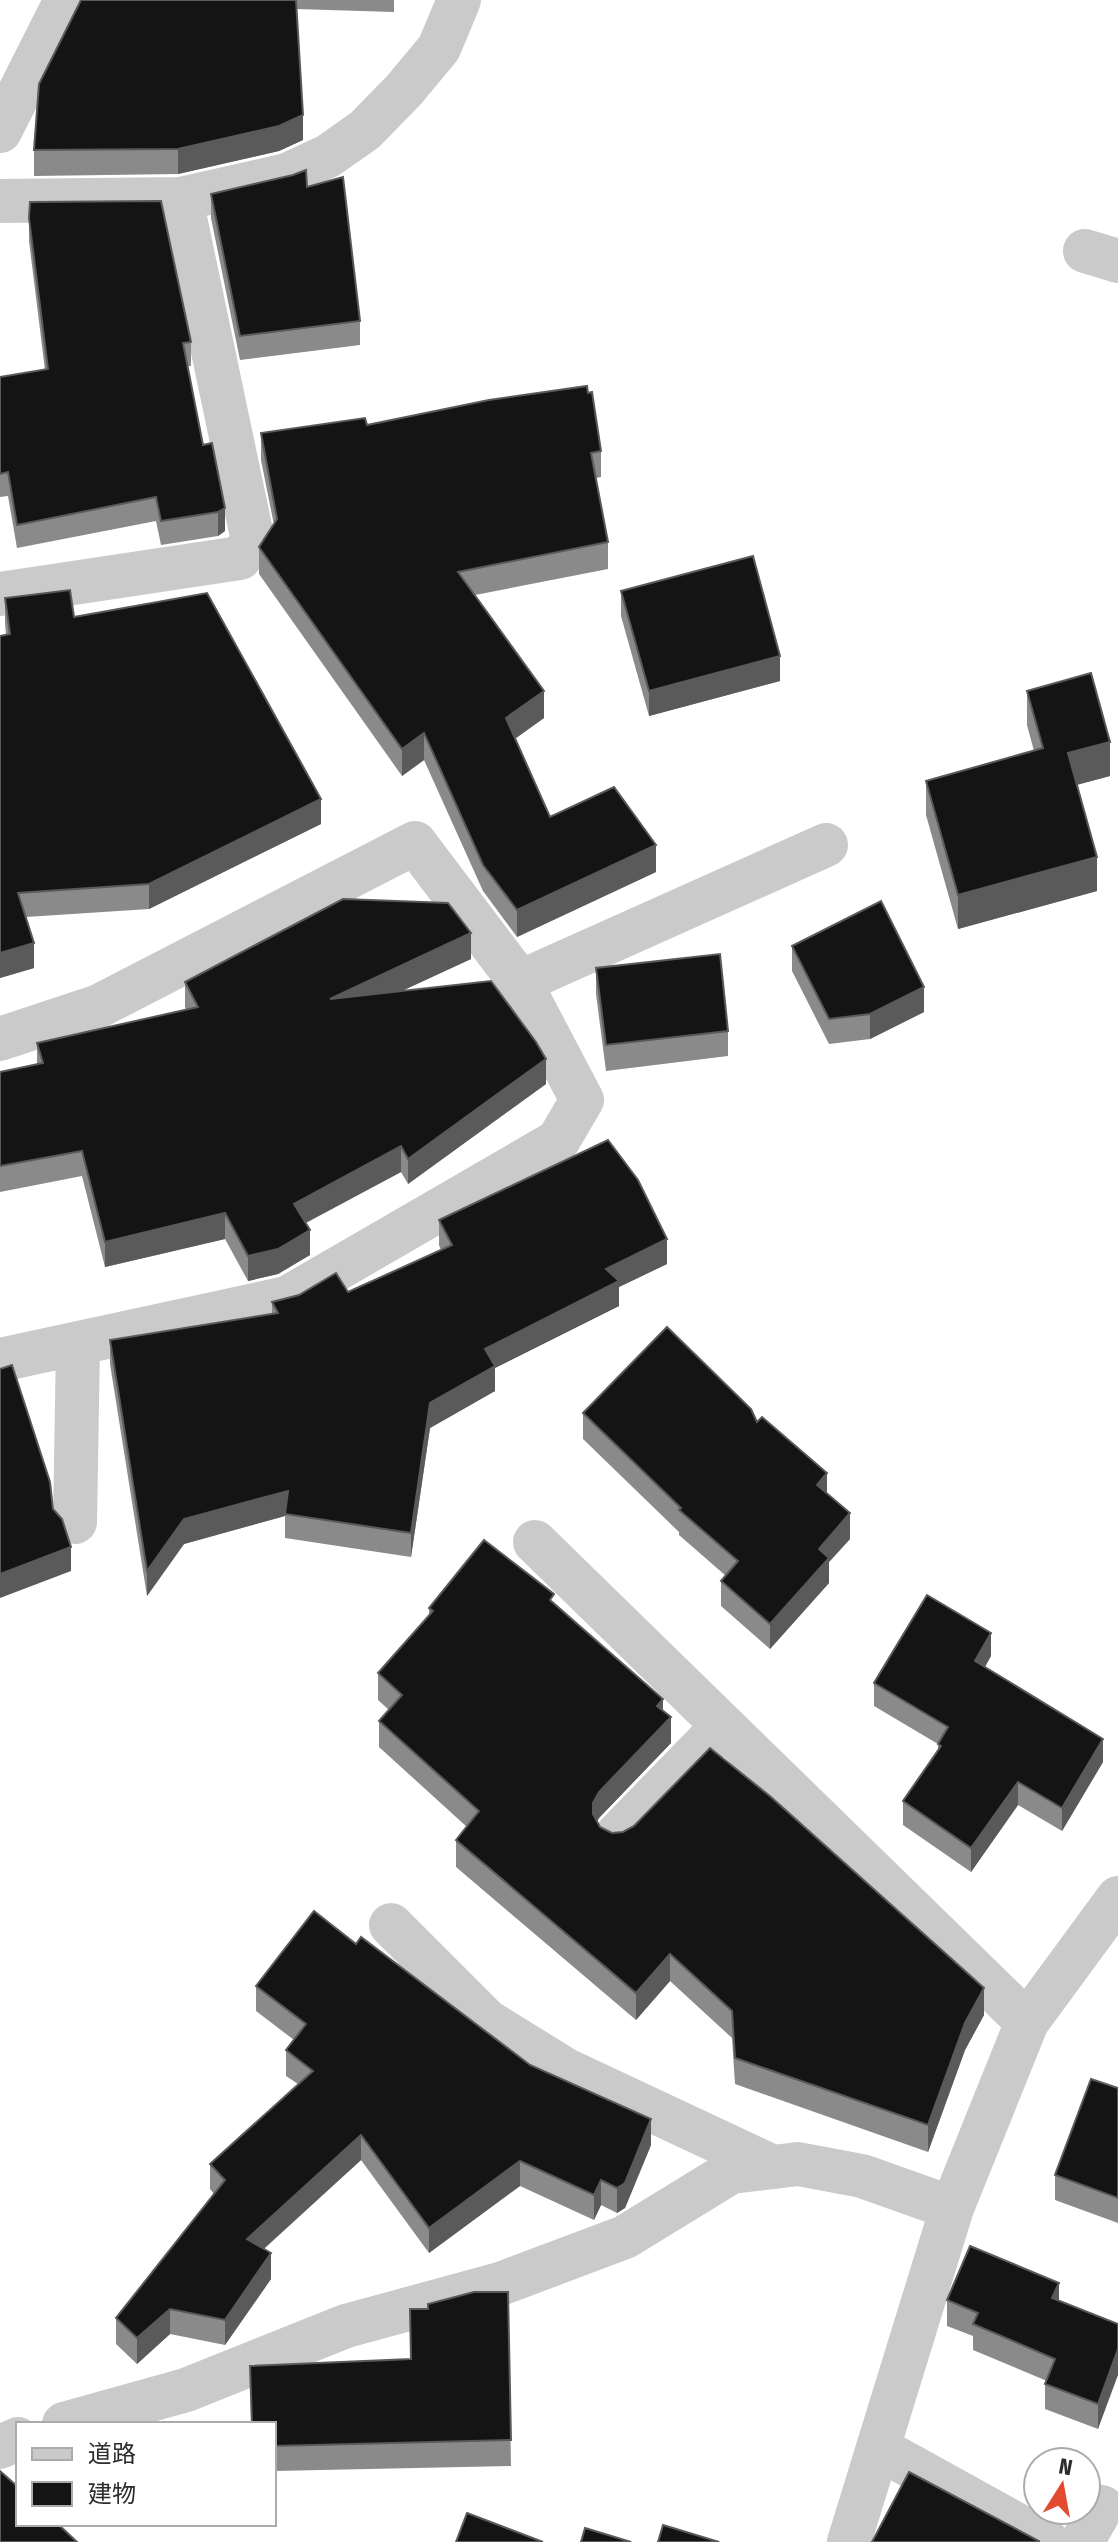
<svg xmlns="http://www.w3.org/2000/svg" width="1118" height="2542" font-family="'Fira Sans Condensed','Noto Sans JP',sans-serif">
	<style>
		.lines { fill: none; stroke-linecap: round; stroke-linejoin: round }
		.minor { stroke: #cacaca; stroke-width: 44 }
		.wall { fill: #8a8a8a }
		.shaded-wall { fill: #5a5a5a }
		.building { fill: #141414; stroke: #5a5a5a; stroke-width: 2 }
	</style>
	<rect width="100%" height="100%" fill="#fff"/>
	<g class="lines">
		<g class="minor">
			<path d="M 0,131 L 66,0"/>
			<path d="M 0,201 L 181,199 L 287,175 L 328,156 L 365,130 L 404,90 L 439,48 L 459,0"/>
			<path d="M 1085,251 L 1118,261"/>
			<path d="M 0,594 L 240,558 L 253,541 L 181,199"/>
			<path d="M 520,982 L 826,845"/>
			<path d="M 0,1039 L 99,1006 L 415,843 L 520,982 L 582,1100 L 558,1141 L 287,1298 L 0,1360"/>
			<path d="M 75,1522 L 78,1344"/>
			<path d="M 535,1542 L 1027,2022"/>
			<path d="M 617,1835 L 723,1726"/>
			<path d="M 391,1925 L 487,2021 L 566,2070 L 773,2167"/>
			<path d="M 64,2424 L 186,2390 L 346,2326 L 500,2284 L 625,2237 L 731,2172 L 798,2164 L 862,2176 L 952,2208"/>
			<path d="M 0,2447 L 18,2439"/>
			<path d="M 878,2448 L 1048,2542"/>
			<path d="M 849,2542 L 952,2208 L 1027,2022 L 1118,1898"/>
			<path d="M 1082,2542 L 1102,2507"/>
		</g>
	</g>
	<g class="wall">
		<path d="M 81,0 L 394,0 L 394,12 L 296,9 L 303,140 L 279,151 L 178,174 L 34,176 L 34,150 Z"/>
		<path d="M 307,187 L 360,321 L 360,345 L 240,360 L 211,218 L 211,194 Z"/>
		<path d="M 29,218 L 191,342 L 191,366 L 188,366 L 203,445 L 225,531 L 218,536 L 161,545 L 156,521 L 17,548 L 8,496 L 0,497 L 0,377 L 45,370 L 29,241 Z"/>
		<path d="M 367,425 L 601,451 L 601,477 L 596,478 L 608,542 L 608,569 L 475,595 L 544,718 L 515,739 L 550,817 L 656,872 L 517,937 L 483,891 L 424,760 L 402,776 L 259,574 L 259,547 L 274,525 L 261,460 L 261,433 Z"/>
		<path d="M 621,591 L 780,681 L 649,716 L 621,616 Z"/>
		<path d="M 5,598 L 74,617 L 321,824 L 149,909 L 26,917 L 34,968 L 0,978 L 6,635 L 5,623 Z"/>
		<path d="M 1027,691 L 1110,776 L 1077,785 L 1097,891 L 958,929 L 926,815 L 926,781 L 1034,751 L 1027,725 Z"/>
		<path d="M 792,946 L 924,1012 L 870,1039 L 829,1044 L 792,971 Z"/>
		<path d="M 471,959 L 402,991 L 546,1084 L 408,1184 L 401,1172 L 306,1223 L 310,1255 L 278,1274 L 248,1281 L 225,1239 L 105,1267 L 82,1176 L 0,1192 L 0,1072 L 37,1064 L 37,1043 L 186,1010 L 185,1007 L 185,982 Z"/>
		<path d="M 596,968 L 728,1031 L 728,1056 L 606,1071 L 596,994 Z"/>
		<path d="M 439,1220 L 667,1264 L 619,1287 L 619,1306 L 495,1368 L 495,1391 L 430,1428 L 411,1557 L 285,1538 L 285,1516 L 184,1544 L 147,1596 L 110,1364 L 110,1340 L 272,1314 L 272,1302 L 348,1292 L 441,1250 L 439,1245 Z"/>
		<path d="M 583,1413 L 757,1422 L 827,1493 L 850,1539 L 829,1562 L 829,1583 L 770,1649 L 721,1606 L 721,1581 L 726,1576 L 679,1535 L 679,1532 L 583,1439 Z"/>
		<path d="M 554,1603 L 663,1710 L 671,1743 L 599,1818 L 597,1821 L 600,1827 L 984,2015 L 965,2050 L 928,2152 L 735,2084 L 732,2038 L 670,1981 L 636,2020 L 456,1867 L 456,1840 L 467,1827 L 379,1747 L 379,1721 L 389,1710 L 378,1700 L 378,1673 L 429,1615 L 429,1608 Z"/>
		<path d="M 991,1656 L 985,1667 L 1103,1762 L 1062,1831 L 1018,1805 L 971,1872 L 903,1825 L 903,1801 L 938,1750 L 938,1744 L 874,1706 L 874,1683 Z"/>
		<path d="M 356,1944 L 530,2065 L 651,2145 L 625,2208 L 617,2213 L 601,2205 L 594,2220 L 520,2186 L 429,2253 L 361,2160 L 264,2249 L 271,2279 L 225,2345 L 170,2334 L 137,2364 L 116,2344 L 116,2318 L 214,2194 L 210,2189 L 210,2164 L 298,2084 L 286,2076 L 286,2050 L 294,2040 L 256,2011 L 256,1986 Z"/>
		<path d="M 1118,2088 L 1118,2223 L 1055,2200 L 1055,2175 Z"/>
		<path d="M 508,2292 L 511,2466 L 274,2471 L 274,2424 L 251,2424 L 250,2366 L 410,2359 L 428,2309 Z"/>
		<path d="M 947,2300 L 1059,2301 L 1118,2324 L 1098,2429 L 1045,2409 L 1045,2384 L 1047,2381 L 973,2350 L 973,2336 L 947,2326 Z"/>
	</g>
	<g class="shaded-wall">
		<path d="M 303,115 L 303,140 L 279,151 L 178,174 L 178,149 Z"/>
		<path d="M 225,508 L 225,531 L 218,536 L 218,512 Z"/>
		<path d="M 780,656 L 780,681 L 649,716 L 649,691 Z"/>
		<path d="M 544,691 L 544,718 L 506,745 L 506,718 Z"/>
		<path d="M 424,733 L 424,760 L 402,776 L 402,749 Z"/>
		<path d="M 1110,742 L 1110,776 L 1068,787 L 1068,753 Z"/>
		<path d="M 321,799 L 321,824 L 149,909 L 149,884 Z"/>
		<path d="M 656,845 L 656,872 L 517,937 L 517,910 Z"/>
		<path d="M 1097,857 L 1097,891 L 958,929 L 958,895 Z"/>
		<path d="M 471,933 L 471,959 L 330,1024 L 330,999 Z"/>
		<path d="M 34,943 L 34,968 L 0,978 L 0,953 Z"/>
		<path d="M 924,987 L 924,1012 L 870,1039 L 870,1014 Z"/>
		<path d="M 546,1059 L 546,1084 L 408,1184 L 408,1159 Z"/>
		<path d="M 401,1146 L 401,1172 L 294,1229 L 294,1204 Z"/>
		<path d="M 225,1213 L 225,1239 L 105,1267 L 105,1242 Z"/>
		<path d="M 310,1230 L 310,1255 L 278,1274 L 248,1281 L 248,1256 Z"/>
		<path d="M 667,1239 L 667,1264 L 619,1287 L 619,1306 L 495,1368 L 495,1391 L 430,1428 L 411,1557 L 411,1533 L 430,1403 L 485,1349 L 606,1269 Z"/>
		<path d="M 827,1473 L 827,1498 L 817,1485 Z"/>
		<path d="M 288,1491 L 285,1516 L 184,1544 L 147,1596 L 147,1571 L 184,1519 Z"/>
		<path d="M 850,1513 L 850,1539 L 829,1562 L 829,1583 L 770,1649 L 770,1624 L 819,1549 Z"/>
		<path d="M 71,1547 L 71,1571 L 0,1598 L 0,1574 Z"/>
		<path d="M 991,1633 L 991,1656 L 975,1684 L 975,1661 Z"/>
		<path d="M 663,1699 L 663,1725 L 671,1717 L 671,1743 L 599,1818 L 593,1830 L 593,1803 L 599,1792 Z"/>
		<path d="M 1103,1739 L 1103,1762 L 1062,1831 L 1062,1808 Z"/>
		<path d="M 1018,1782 L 1018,1805 L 971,1872 L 971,1848 Z"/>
		<path d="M 670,1954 L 670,1981 L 636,2020 L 636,1993 Z"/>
		<path d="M 984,1988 L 984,2015 L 965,2050 L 928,2152 L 928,2125 L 965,2023 Z"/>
		<path d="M 651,2119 L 651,2145 L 625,2208 L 617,2213 L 617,2188 Z"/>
		<path d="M 361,2135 L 361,2160 L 247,2264 L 247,2239 Z"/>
		<path d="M 520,2161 L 520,2186 L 429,2253 L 429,2228 Z"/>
		<path d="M 601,2180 L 601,2205 L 594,2220 L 594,2195 Z"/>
		<path d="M 271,2253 L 271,2279 L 225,2345 L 225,2320 Z"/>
		<path d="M 1059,2283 L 1059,2308 L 1052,2298 Z"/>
		<path d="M 170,2309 L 170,2334 L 137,2364 L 137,2338 Z"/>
		<path d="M 1118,2349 L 1118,2375 L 1098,2429 L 1098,2404 Z"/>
	</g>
	<g class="building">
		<path d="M 81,0 L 296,0 L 303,115 L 279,126 L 178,149 L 34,150 L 39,84 Z"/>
		<path d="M 306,170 L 307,187 L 343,177 L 360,321 L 240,336 L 211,194 L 293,175 Z"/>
		<path d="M 161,201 L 191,342 L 183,343 L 203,445 L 212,443 L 225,508 L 218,512 L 161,521 L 156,497 L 17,525 L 8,472 L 0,474 L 0,377 L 48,369 L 29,218 L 30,202 Z"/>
		<path d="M 587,386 L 588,393 L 592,392 L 601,451 L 591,453 L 608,542 L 458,572 L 544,691 L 506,718 L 550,817 L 614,787 L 656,845 L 517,910 L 483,865 L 424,733 L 402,749 L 259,547 L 277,519 L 261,433 L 365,418 L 367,425 L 489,400 Z"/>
		<path d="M 753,556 L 780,656 L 649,691 L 621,591 Z"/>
		<path d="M 70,590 L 74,617 L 207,593 L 321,799 L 149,884 L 18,893 L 34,943 L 0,953 L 0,636 L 10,634 L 5,598 Z"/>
		<path d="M 1091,673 L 1110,742 L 1068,753 L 1097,857 L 958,895 L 926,781 L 1043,748 L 1027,691 Z"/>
		<path d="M 343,899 L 448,903 L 471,933 L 330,999 L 491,981 L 536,1042 L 546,1059 L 408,1159 L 401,1146 L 294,1204 L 310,1230 L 278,1249 L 248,1256 L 225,1213 L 105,1242 L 82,1151 L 0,1166 L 0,1072 L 43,1063 L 37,1043 L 198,1007 L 185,982 Z"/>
		<path d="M 881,901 L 924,987 L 870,1014 L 829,1019 L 792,946 Z"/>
		<path d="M 720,954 L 728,1031 L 606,1045 L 596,968 Z"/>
		<path d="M 608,1140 L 638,1180 L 667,1239 L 606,1269 L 619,1281 L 485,1349 L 495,1366 L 430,1403 L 411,1533 L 285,1514 L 288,1491 L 184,1519 L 147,1571 L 110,1340 L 278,1313 L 272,1302 L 299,1295 L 336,1273 L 348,1292 L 452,1245 L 439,1220 Z"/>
		<path d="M 667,1327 L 751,1409 L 757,1422 L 762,1417 L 827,1473 L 817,1485 L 850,1513 L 819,1549 L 829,1558 L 770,1624 L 721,1581 L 738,1561 L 679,1510 L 681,1508 L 583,1413 Z"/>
		<path d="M 12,1365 L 50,1482 L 53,1509 L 62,1519 L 71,1547 L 0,1574 L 0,1369 Z"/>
		<path d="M 484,1540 L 554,1594 L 550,1600 L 663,1699 L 657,1706 L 671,1717 L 599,1792 L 593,1803 L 593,1814 L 600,1827 L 612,1833 L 623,1832 L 634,1826 L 710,1748 L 771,1797 L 984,1988 L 965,2023 L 928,2125 L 735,2058 L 732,2011 L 670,1954 L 636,1993 L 456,1840 L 479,1811 L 379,1721 L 402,1695 L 378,1673 L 433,1611 L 429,1608 Z"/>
		<path d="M 927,1595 L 991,1633 L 975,1661 L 1103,1739 L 1062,1808 L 1018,1782 L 971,1848 L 903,1801 L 941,1746 L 938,1744 L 948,1727 L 874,1683 Z"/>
		<path d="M 314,1911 L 356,1944 L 361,1937 L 530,2065 L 651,2119 L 625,2183 L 617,2188 L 601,2180 L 594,2195 L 520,2161 L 429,2228 L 361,2135 L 247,2239 L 271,2253 L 225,2320 L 170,2309 L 137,2338 L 116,2318 L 225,2180 L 210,2164 L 313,2071 L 286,2050 L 306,2024 L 256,1986 Z"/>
		<path d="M 1091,2079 L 1118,2088 L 1118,2198 L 1055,2175 Z"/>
		<path d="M 970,2246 L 1059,2283 L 1052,2298 L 1118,2324 L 1118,2349 L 1098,2404 L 1045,2384 L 1055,2359 L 973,2324 L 978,2313 L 947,2300 Z"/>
		<path d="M 474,2292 L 508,2292 L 511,2440 L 274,2446 L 274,2424 L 252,2424 L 250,2366 L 411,2359 L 410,2309 L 428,2309 L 428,2304 Z"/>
		<path d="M 0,2471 L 18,2487 L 18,2524 L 58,2524 L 77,2542 L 0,2542 Z"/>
		<path d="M 909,2472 L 1039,2541 L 1039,2542 L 872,2542 Z"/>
		<path d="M 467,2513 L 543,2542 L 456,2542 Z"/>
		<path d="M 663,2525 L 719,2542 L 658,2542 Z"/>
		<path d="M 585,2528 L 631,2542 L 581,2542 Z"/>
	</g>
	<rect x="16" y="2422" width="260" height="104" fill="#ffffff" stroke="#ababab" stroke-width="2"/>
	<rect x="32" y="2448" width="40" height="12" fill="#cacaca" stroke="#ababab" stroke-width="2"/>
	<text x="88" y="2462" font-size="24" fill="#2d2d2d">道路</text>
	<rect x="32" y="2482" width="40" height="24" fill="#141414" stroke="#ababab" stroke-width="2"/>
	<text x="88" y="2502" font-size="24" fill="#2d2d2d">建物</text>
	<g transform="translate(1062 2486) rotate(11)"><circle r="38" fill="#ffffff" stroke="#ababab" stroke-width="2"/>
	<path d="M0-6L14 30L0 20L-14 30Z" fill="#e34b30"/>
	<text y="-12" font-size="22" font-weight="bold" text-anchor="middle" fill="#2d2d2d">N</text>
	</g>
</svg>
